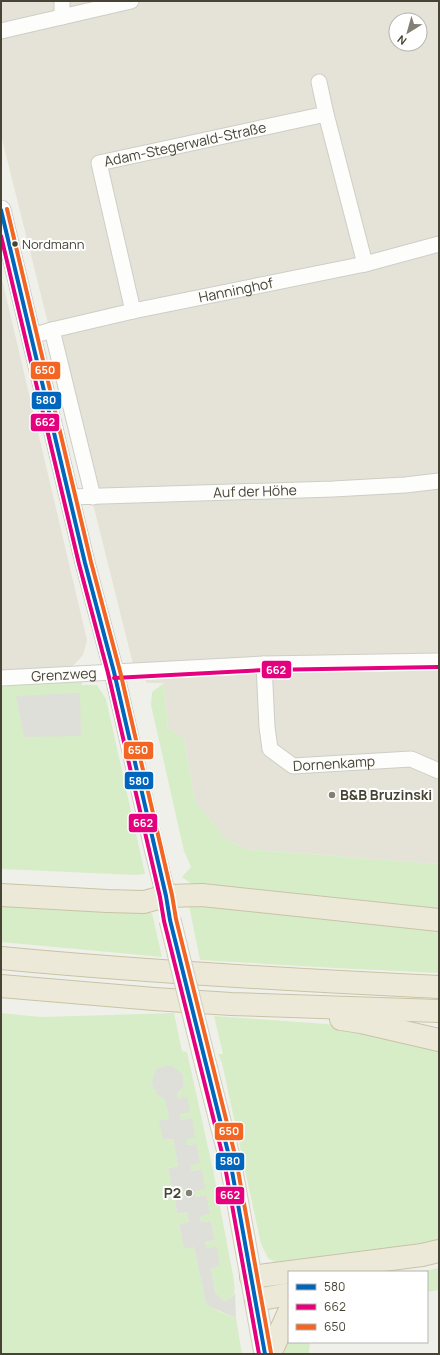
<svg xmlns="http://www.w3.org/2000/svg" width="440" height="1355" font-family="Manrope,sans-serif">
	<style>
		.residential { fill: #e5e3d7; fill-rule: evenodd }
		.green { fill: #d7edc8 }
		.parking { fill: #dfdfd9 }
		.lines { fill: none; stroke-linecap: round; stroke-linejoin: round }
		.minor-casing { stroke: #cecec7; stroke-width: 17 }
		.tertiary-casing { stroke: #cecec7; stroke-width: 21 }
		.secondary-casing { stroke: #d0cfc0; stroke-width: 23 }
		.motorway-casing { stroke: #c9c3a4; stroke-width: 24 }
		.minor { stroke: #fdfdfc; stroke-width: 15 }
		.tertiary { stroke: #fdfdfc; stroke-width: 19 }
		.secondary { stroke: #f7f6ee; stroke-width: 21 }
		.motorway { stroke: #ece9d9; stroke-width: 22 }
		.secondary-bridge-casing { stroke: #d0cfc0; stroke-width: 23; stroke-linecap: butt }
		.secondary-bridge { stroke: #f7f6ee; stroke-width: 21 }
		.bus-1-casing { stroke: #fff; stroke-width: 7 }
		.bus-2-casing { stroke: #fff; stroke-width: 7 }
		.bus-3-casing { stroke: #fff; stroke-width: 7 }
		.bus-1 { stroke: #0065bd; stroke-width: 4 }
		.bus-2 { stroke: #e5007d; stroke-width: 4 }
		.bus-3 { stroke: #f26522; stroke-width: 4 }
		.bus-dot { fill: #474335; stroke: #fff; stroke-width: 1.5 }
		.poi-dot { fill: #828074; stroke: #fff; stroke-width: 1.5 }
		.labels { text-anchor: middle; stroke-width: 4; stroke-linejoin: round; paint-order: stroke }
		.bus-label { font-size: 13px; fill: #474335; stroke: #fff; text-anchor: start }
		.street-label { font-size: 14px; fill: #474335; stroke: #fff }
		.poi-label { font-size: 14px; font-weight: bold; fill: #474335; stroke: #fff; text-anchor: start }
		.line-badge { stroke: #fff; stroke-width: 1.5 }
		.badge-label { font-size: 11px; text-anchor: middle; font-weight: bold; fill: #fff }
	</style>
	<rect width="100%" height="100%" fill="#f0f0ea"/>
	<g class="residential">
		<path d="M 1,1 L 439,1 L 439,864 L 245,849 L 225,838 L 195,801 L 184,739 L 168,728 L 164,683 L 147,683 L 133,664 L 1,135 ZM 396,20 L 420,20 L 420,44 L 396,44 Z"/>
		<path d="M 1,275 L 87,640 L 83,655 L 67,672 L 1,678 Z"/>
	</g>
	<g class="green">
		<path d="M 81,675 L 82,685 L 97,685 L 106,699 L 145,874 L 136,875 L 1,869 L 1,678 Z"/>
		<path d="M 164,683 L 168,728 L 184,739 L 195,801 L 225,838 L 245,849 L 439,864 L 439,914 L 193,885 L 182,877 L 191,867 L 184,851 L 151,705 L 152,692 Z"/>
		<path d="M 1,903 L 152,913 L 162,957 L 1,942 Z"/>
		<path d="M 198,904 L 439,927 L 439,973 L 335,968 L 200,960 L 189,906 Z"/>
		<path d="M 1,1013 L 41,1017 L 174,1013 L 182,1051 L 187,1052 L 213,1170 L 233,1275 C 234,1286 238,1294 227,1301 L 222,1300 L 215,1292 L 211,1268 L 216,1247 L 207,1248 L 205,1242 L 215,1240 L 211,1221 L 201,1222 L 200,1216 L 206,1195 L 196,1197 L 195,1191 L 201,1169 L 191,1171 L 190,1165 L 196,1144 L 186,1145 L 186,1140 L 192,1118 L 181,1120 L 180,1114 L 190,1111 L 177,1099 L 177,1095 L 181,1091 L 154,1090 L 165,1100 L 169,1119 L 163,1140 L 173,1139 L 178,1166 L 168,1168 L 172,1187 L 182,1186 L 184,1197 L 175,1199 L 177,1214 L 187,1212 L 189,1222 L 179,1225 L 184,1248 L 194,1247 L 205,1300 C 211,1310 225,1313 236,1318 L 242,1354 L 1,1354 Z"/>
		<path d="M 214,1016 L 327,1024 L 386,1033 L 439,1046 L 439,1246 L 278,1264 L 268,1258 L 261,1244 L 222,1063 L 218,1054 L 223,1054 Z"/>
		<path d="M 439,1268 L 439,1290 L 427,1292 L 427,1272 L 419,1272 Z"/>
		<path d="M 289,1325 L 289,1342 L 310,1342 L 309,1354 L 284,1354 L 286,1334 Z"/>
	</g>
	<g class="parking">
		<path d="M 80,693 L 81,736 L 24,737 L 16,696 Z"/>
		<path d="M 165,1066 L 173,1066 L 183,1075 L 183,1087 L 177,1095 L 177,1099 L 187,1097 L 190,1112 L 180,1114 L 181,1120 L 192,1118 L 195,1137 L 186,1140 L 186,1145 L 196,1144 L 200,1163 L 191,1165 L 191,1171 L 202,1169 L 205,1189 L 195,1191 L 196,1197 L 206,1195 L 210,1214 L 200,1217 L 201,1222 L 211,1221 L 215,1240 L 205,1242 L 207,1248 L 217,1246 L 220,1266 L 211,1268 L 215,1292 L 222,1300 L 227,1301 L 233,1296 L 235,1292 L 236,1318 L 211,1307 L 207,1304 L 205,1300 L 194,1247 L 184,1249 L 179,1224 L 189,1222 L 187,1212 L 177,1214 L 175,1199 L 184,1197 L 182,1186 L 172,1188 L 168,1168 L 178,1166 L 173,1139 L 163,1140 L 159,1121 L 169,1119 L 165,1100 L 157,1094 L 152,1084 L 153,1076 L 157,1069 Z"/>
	</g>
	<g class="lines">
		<g class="minor-casing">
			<g id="minor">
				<path d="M 62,1 L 62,17"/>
				<path d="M 1,31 L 131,1"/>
				<path d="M 319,82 L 326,114"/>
				<path id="s1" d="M 133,311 L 99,163 L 326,114 L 365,264"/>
				<path d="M 52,330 L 93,497"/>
				<path id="s2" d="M 32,336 L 52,330 L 133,311 L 365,264 L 439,244"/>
				<path id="s3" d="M 70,497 L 333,489 L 405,485 L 439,481"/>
				<path id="s4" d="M 264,664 L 267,727 L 270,749 L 293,766 L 411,759 L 439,771"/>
				<path id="s5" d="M 1,678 L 264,664 L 439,661"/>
			</g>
		</g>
		<g class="tertiary-casing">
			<path id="tertiary" d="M 1,210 L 85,563 L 114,672 L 154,848 L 166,896"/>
		</g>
		<g class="secondary-casing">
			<path id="secondary" d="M 207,1070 L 230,1160 L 265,1354"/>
		</g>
		<g class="motorway-casing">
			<g id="motorway">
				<path d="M 1,895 L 107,901 L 144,902 L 166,896 L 202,895 L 439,920"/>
				<path d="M 1,958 C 147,972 293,980 439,987"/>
				<path d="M 1,986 L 154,999 L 231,1004 L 439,1011"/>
				<path d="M 341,1019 L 361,1022 L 439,1040"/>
				<path d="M 251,1277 L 422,1255 L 439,1251"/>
				<path d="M 256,1300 L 289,1294"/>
				<path d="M 270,1354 L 289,1312"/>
			</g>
		</g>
		<use href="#minor" class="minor"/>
		<use href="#tertiary" class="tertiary"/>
		<use href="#secondary" class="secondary"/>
		<use href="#motorway" class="motorway"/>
		<g class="secondary-bridge-casing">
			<path id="secondary-bridge" d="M 170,920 L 207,1070"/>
		</g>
		<use href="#secondary-bridge" class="secondary-bridge"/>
		<g class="bus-1-casing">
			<path id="bus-1" d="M 1,210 L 85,563 L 114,672 L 166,896 L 170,920 L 230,1160 L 265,1354"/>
		</g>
		<g class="bus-2-casing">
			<g id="bus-2">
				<path d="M 1,236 L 79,564 L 108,673 L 160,897 L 164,921 L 224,1161 L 259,1354"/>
				<path d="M 114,678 L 264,670 L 439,667"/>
			</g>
		</g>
		<g class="bus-3-casing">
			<path id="bus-3" d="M 7,209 L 91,562 L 120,671 L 172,895 L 176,919 L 236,1159 L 271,1353"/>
		</g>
		<use href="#bus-1" class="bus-1"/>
		<use href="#bus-2" class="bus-2"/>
		<use href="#bus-3" class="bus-3"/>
	</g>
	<circle class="bus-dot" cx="15" cy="244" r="3.5"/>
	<g class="poi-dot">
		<circle cx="332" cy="795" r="4"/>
		<circle cx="189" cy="1193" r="4"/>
	</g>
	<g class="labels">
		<g class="bus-label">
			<text x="22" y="249">Nordmann</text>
		</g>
		<g class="street-label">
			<text dy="5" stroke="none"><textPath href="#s1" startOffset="240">Adam-Stegerwald-Straße</textPath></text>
			<text dy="5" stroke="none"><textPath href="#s2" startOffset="209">Hanninghof</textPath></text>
			<text dy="5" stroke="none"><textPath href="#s3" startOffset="185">Auf der Höhe</textPath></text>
			<text dy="5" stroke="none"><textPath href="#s5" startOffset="63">Grenzweg</textPath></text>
			<text dy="5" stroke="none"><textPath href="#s4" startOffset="155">Dornenkamp</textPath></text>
		</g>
		<g class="poi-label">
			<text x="340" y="800">B&amp;B Bruzinski</text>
			<text x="181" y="1198" text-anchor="end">P2</text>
		</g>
	</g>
	<g class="line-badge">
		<rect x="30" y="361" width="31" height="19" rx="4" fill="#f26522"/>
		<rect x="31" y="391" width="31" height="19" rx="4" fill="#0065bd"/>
		<rect x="30" y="413" width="30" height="19" rx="4" fill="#e5007d"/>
		<rect x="261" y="660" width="31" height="19" rx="4" fill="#e5007d"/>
		<rect x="123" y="741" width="31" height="19" rx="4" fill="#f26522"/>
		<rect x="124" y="771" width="30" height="19" rx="4" fill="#0065bd"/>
		<rect x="128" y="813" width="30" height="20" rx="4" fill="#e5007d"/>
		<rect x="214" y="1122" width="30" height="19" rx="4" fill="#f26522"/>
		<rect x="215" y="1152" width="30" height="19" rx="4" fill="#0065bd"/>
		<rect x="215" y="1186" width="30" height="19" rx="4" fill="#e5007d"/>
	</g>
	<g class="badge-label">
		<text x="45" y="374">650</text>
		<text x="46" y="404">580</text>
		<text x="45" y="426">662</text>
		<text x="276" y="674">662</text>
		<text x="138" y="754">650</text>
		<text x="139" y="785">580</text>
		<text x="143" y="827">662</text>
		<text x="229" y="1135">650</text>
		<text x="230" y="1165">580</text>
		<text x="230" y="1199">662</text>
	</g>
	<rect width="440" height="1355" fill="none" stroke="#474335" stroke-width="4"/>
	<rect x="288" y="1271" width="140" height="72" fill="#ffffff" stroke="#b5b4ae"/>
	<rect x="296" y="1284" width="20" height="6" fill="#0065bd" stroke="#b5b4ae"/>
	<text x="324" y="1291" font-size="12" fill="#474335">580</text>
	<rect x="296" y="1304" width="20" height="6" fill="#e5007d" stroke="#b5b4ae"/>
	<text x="324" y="1311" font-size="12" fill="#474335">662</text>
	<rect x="296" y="1324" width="20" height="6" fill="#f26522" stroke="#b5b4ae"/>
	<text x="324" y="1331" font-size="12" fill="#474335">650</text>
	<g transform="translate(408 32) rotate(217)"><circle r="19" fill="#ffffff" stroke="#b5b4ae"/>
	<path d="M0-3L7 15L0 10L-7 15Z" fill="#828074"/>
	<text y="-6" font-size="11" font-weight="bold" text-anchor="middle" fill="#474335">N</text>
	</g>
</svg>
